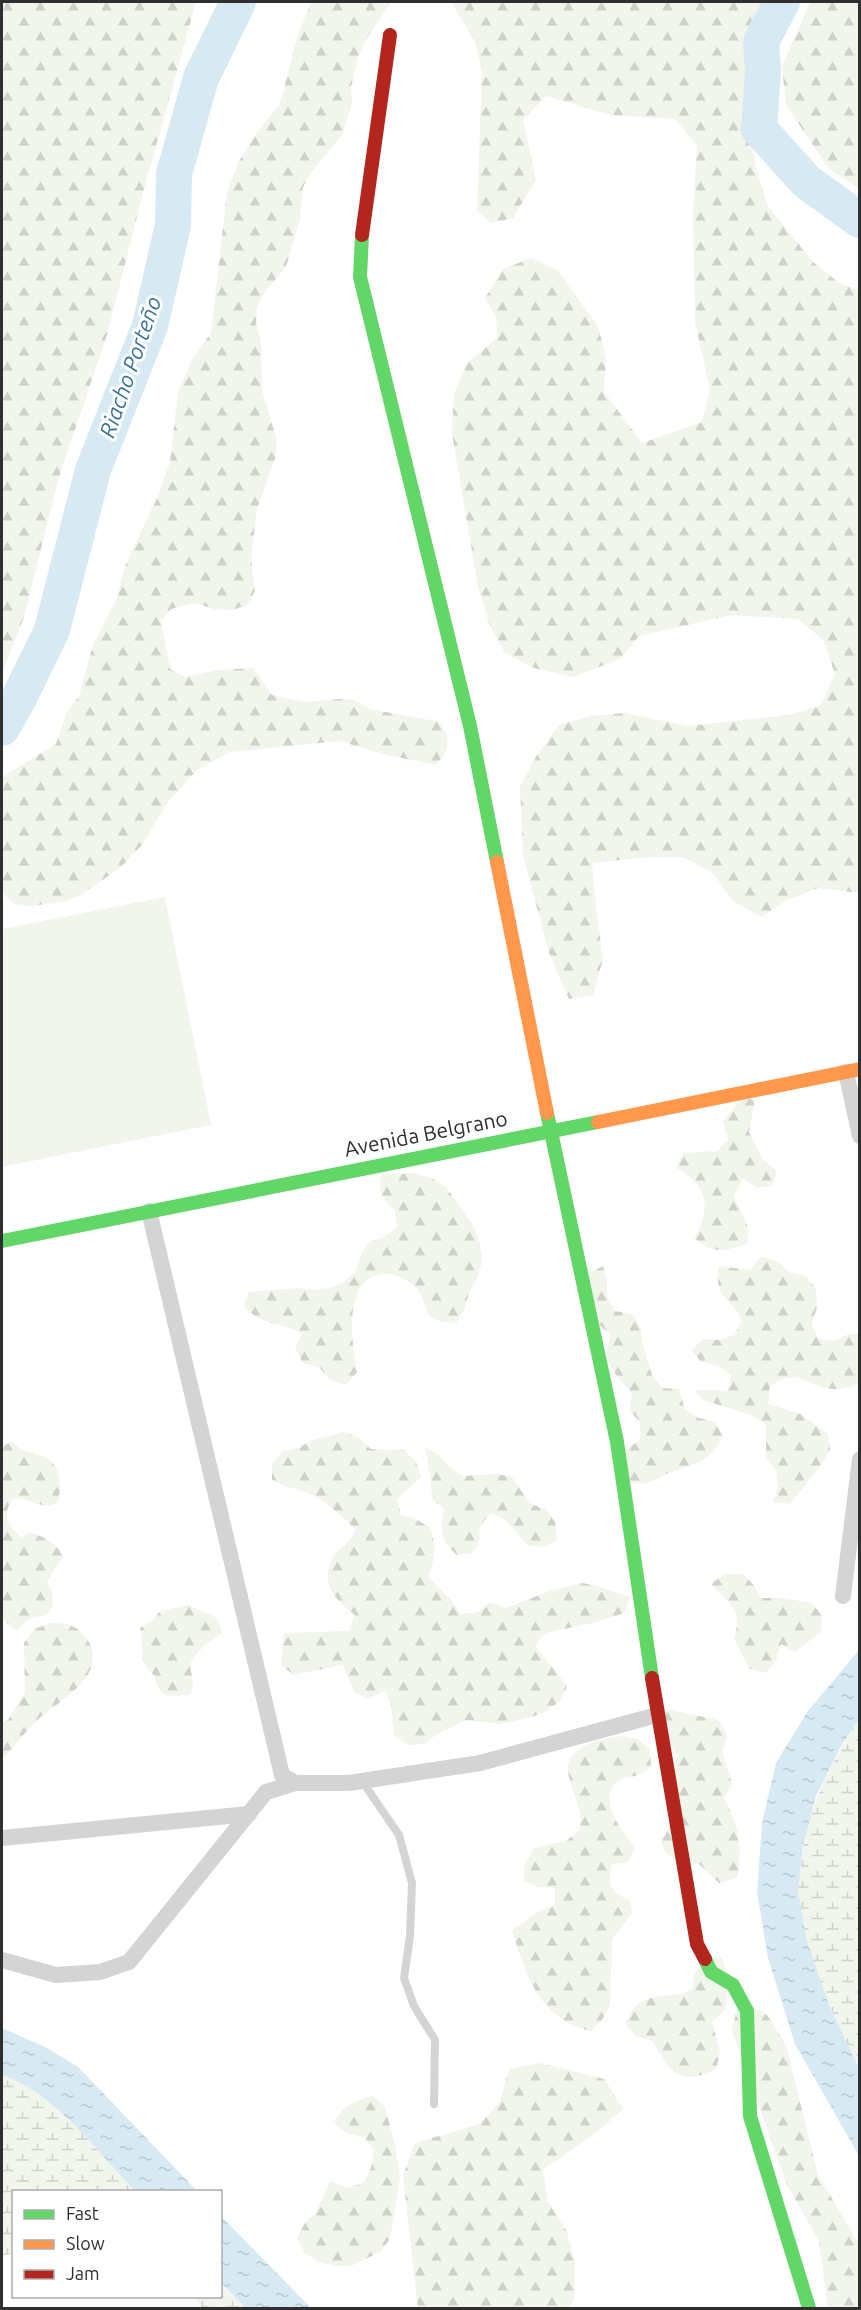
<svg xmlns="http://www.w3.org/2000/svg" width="861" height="2310" font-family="Ubuntu,sans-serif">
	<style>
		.green { fill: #f1f5eb }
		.forest { fill: url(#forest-firs) }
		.wetland { fill: url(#wetland-marsh) }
		.water { fill: url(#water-ripples) }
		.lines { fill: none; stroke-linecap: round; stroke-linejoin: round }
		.river { stroke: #d7e9f3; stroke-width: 36 }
		.lane { stroke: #d4d4d4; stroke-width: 8 }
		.street { stroke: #d4d4d4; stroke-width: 16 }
		.fast { stroke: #63d668; stroke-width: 14 }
		.slow { stroke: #ff974d; stroke-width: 14 }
		.jam { stroke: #b3261e; stroke-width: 14 }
		.labels { text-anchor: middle; stroke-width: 6; stroke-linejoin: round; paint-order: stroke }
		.street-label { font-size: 21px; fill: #2f2f2f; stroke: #fff }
		.water-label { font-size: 22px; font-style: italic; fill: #367197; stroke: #fff }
	</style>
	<defs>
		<pattern id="forest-firs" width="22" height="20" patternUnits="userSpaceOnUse" patternTransform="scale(1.5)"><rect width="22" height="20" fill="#f1f5eb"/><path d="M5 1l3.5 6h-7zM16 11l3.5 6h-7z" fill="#cfd2ca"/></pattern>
		<pattern id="wetland-marsh" width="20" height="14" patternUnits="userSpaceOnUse" patternTransform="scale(1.5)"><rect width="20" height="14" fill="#f1f5eb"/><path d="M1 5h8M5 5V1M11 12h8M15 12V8" fill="none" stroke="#cfd2ca"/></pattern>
		<pattern id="water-ripples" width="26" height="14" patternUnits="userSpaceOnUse" patternTransform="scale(1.5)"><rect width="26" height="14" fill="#d7e9f3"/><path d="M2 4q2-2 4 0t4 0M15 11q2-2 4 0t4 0" fill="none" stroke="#b9c8d1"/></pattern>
	</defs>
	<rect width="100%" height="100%" fill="#fff"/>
	<path class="green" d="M 165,897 L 211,1125 L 2,1167 L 2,929 Z"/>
	<g class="forest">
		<path d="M 2,2 L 196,2 L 142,197 L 107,335 L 58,480 L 24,617 L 2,673 Z"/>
		<path d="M 311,2 L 391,2 L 365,41 L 358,56 L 351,87 L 352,103 L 342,135 L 312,171 L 303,187 L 300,219 L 286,267 L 264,293 L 257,308 L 256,323 L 261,340 L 262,390 L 277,441 L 276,456 L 257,509 L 251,557 L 255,591 L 247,605 L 232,610 L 214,609 L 195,603 L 171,609 L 161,621 L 170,669 L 185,677 L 218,670 L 253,668 L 272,695 L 305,702 L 339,699 L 355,700 L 370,709 L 440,722 C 451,741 450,748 436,765 L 382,754 L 340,741 L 230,752 L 197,770 L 168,802 L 142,845 L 120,868 L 79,896 L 64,902 L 30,906 L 14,904 L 2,892 L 2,777 L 56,744 L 67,712 L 79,696 L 93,645 L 117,598 L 125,566 L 158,496 L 170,462 L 178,392 L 192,360 L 211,333 L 227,193 L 239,161 L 258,131 L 280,104 L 297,38 Z"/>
		<path d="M 451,2 L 773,2 L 762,38 L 763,70 L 753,100 L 752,132 L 755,164 L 767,205 L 813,262 L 839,283 L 859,290 L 859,893 L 818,888 L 787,900 L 762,917 L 733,901 L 713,873 L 683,857 L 649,857 L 592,863 L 596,909 L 603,959 L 593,995 L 569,999 L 549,953 L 523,855 L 520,786 L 537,755 L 559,725 L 591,716 L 624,713 L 688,726 L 789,715 L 820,706 L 835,674 L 823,640 L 798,619 L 731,615 L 639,636 L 620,659 L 573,677 L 534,668 L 505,653 L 489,623 L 478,587 L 452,433 L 454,394 L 467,363 L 497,338 L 496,317 L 485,298 L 503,269 L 531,258 L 557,270 L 598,326 L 606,359 L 604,392 L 642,443 L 702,422 L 710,390 L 695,322 L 693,215 L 697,146 L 675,119 L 610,115 L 546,96 L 523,120 L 536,180 L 513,218 L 491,223 L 477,211 L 482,73 L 475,41 Z"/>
		<path d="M 810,2 L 859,2 L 859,188 L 829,169 L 786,105 L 782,67 Z"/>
		<path d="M 743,1097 L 755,1100 L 749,1132 L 763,1160 L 777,1171 L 772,1186 L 756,1188 L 743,1178 L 734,1196 L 748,1227 L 747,1244 C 723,1251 715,1255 694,1238 C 712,1207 708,1187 677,1168 L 683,1153 L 717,1151 L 728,1140 L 723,1121 Z"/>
		<path d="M 414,1173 L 431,1178 L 446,1187 L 475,1228 L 480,1245 L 482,1261 L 478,1276 L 469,1292 L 465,1308 L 456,1323 C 414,1321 434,1303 412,1284 C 404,1278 391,1273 381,1274 C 342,1280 352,1345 357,1372 L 346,1385 L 330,1380 L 319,1367 L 303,1363 L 295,1348 L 302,1334 C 278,1320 266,1328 244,1307 L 248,1292 L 298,1288 L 313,1290 L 329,1288 L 344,1282 L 356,1271 L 361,1255 L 369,1242 L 384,1237 L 397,1227 L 395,1210 C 380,1198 380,1194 381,1175 Z"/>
		<path d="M 761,1257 L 777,1261 L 789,1272 L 806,1276 L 816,1289 L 817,1307 L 812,1324 L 818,1339 L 834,1341 L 849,1334 L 859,1334 L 859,1384 C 846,1389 832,1391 818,1386 C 807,1383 800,1375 787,1378 C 781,1379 775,1383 770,1386 L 768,1404 L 800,1414 L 828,1434 C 828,1438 830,1444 830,1448 C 830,1457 798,1493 790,1504 L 773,1502 L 778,1487 L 776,1471 L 766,1457 L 766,1425 L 751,1415 L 703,1400 L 695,1391 L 711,1390 L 727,1391 L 732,1376 L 719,1366 L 701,1362 L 692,1350 L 703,1339 L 720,1340 L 734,1335 L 742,1321 C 730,1294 713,1300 719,1266 L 750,1270 Z"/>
		<path d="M 603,1266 L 607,1281 L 607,1297 L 615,1311 L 632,1314 L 641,1327 L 642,1342 L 652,1375 L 662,1388 L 679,1389 L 685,1410 L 699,1418 L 715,1422 L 723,1436 C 711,1461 698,1463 674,1471 C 652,1479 653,1487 628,1482 L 626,1450 L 640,1440 L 640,1422 L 629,1410 L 632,1393 C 613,1371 602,1365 610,1335 L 597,1322 L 589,1273 Z"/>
		<path d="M 344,1432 L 359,1438 L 371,1449 L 404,1450 L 416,1462 L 421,1477 L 397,1499 L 401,1515 L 416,1519 L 430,1528 C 437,1547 435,1559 428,1577 L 451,1600 L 461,1614 L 478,1612 L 490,1602 L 506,1608 L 550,1591 L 582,1583 L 598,1586 L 630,1597 L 624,1613 L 593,1623 L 545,1633 L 535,1646 L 567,1686 L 560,1701 L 547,1711 L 532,1717 L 500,1724 L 466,1720 L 437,1734 L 424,1744 L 408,1745 L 394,1736 L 391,1704 L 385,1690 L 369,1699 L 354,1692 L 343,1665 L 294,1675 L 281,1665 L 284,1633 L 349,1631 L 355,1615 C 334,1599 319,1583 334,1555 C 337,1550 345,1547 348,1542 C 351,1538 354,1534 356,1530 C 340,1515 324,1498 303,1491 C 290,1487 285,1487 272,1480 L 272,1464 L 283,1451 L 298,1448 L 313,1440 Z"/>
		<path d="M 12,1442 C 28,1456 26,1449 42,1456 C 62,1463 61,1486 58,1503 C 37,1511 31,1496 12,1499 C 2,1518 7,1523 21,1538 L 29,1532 C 45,1537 56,1542 63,1557 L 47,1581 L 52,1591 L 53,1606 L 47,1615 L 30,1618 L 17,1631 L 2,1619 L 2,1446 Z"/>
		<path d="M 425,1447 L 439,1455 L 449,1467 L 463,1476 L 496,1474 L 512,1477 L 530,1504 L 546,1509 L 555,1522 L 557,1540 L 543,1547 L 527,1545 L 505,1519 L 490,1513 L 480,1527 L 479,1543 L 472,1553 L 457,1555 C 439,1539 441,1532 444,1509 L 432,1499 L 431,1481 Z"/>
		<path d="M 725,1574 L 742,1574 L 753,1584 L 761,1598 L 779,1598 L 812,1603 L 822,1616 L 821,1632 L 795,1652 L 781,1644 L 776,1660 L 766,1673 L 750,1669 L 734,1639 C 743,1609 730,1604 711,1584 Z"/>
		<path d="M 188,1605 L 217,1618 L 222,1633 C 213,1640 197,1650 192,1660 C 187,1671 198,1681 190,1694 C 169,1697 159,1699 155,1676 C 135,1660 146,1648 140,1628 L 153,1620 L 160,1611 Z"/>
		<path d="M 51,1623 C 67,1623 77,1625 87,1639 C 112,1677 53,1703 33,1724 C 22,1736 13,1748 2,1759 L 2,1722 L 8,1720 L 25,1692 L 24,1643 L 34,1629 Z"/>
		<path d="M 672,1709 C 688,1716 704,1715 720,1721 L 727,1736 L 722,1751 L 732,1784 L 724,1798 C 740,1826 742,1848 737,1878 L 719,1883 L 699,1864 L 681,1861 L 666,1854 L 661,1840 L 677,1817 L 666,1767 L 678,1756 L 660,1729 L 657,1715 Z"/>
		<path d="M 622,1736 L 638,1739 L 650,1750 L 651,1767 C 646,1770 640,1774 635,1776 C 631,1777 625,1777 621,1779 C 593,1798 623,1831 635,1848 L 628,1862 L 612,1864 C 607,1886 610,1891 630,1901 L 632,1913 L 612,1939 L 610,2005 L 602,2020 L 591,2031 C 539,2019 526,1975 512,1930 L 539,1911 L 555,1905 L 555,1888 L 538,1887 L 524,1881 L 525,1864 L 534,1848 L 566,1841 L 580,1830 C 580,1824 581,1817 580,1812 C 577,1799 567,1779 568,1766 C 571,1744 605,1738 622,1736 Z"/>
		<path d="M 722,1957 C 726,1970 731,2000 723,2012 C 721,2015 715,2019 712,2022 L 720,2053 L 716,2069 C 678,2087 671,2073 653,2041 L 636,2036 L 625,2024 C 641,1987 661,2002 692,1990 L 695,1973 L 706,1959 Z"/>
		<path d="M 739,1999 L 767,2015 L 786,2045 L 818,2175 L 859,2244 L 859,2308 L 828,2308 L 819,2241 L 787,2185 L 732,2031 Z"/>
		<path d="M 540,2063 L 604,2079 L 623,2109 L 598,2131 L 543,2170 L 548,2202 L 567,2232 L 575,2263 L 574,2299 L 569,2308 L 418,2308 L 403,2176 L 415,2143 L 480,2124 L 500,2101 L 509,2069 Z"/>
		<path d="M 373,2096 L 385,2107 L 395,2145 L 400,2177 L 390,2239 L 380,2252 L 351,2266 L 335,2266 L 319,2262 L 305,2253 L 297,2238 L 305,2223 L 317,2211 L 330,2181 L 347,2188 L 363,2183 L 371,2168 L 374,2150 L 364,2137 L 348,2134 L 334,2123 C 345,2104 353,2102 373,2096 Z"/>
	</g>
	<g class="wetland">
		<path d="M 859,1719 L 859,2068 C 833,2013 802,1954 798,1892 C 798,1883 800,1874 801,1865 C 806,1810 830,1764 859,1719 Z"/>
		<path d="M 2,2075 C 55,2093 97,2151 135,2191 L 14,2192 L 13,2254 L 2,2255 Z"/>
		<path d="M 221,2282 L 245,2308 L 202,2308 L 195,2297 L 220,2296 Z"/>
	</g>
	<g class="water">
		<path d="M 859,1650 L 859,1719 L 840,1748 L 816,1796 L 803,1846 L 798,1891 L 807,1941 L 819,1976 L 829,2005 L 859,2068 L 859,2156 L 795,2044 L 768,1958 L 757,1892 L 762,1823 L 776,1763 L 808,1711 Z"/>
		<path d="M 2,2028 L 47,2048 L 78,2067 L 197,2191 L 135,2191 C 97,2151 55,2093 2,2075 Z"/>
		<path d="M 220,2216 L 221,2216 L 311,2308 L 245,2308 L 221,2282 Z"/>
	</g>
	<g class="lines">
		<g class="river">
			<path d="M 782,2 L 761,42 L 763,70 L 759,129 L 807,182 L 860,220"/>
			<path d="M 2,728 L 20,696 L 52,630 L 93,470 L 150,326 L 173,225 L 174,174 L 201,78 L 238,2"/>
		</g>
		<path class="lane" d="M 362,1781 L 399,1835 L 412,1883 L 410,1936 L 404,1978 L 414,2006 L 435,2040 L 434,2104"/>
		<g class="street">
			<path d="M 846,1072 L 860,1136"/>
			<path d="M 149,1211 L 282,1775 L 295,1783 L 349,1783 L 480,1763 L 657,1715"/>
			<path d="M 843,1596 L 860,1459"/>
			<path d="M 2,1838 L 249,1814"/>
			<path d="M 2,1960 L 56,1975 L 100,1972 L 129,1962 L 266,1792 L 295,1783"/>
		</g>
		<g class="fast">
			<path d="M 362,235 L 360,277 L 470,726 L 497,862"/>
			<path d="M 547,1113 L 617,1442 L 652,1678"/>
			<path d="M 2,1241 L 598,1122"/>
			<path d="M 705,1959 L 711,1972 L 733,1985 L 747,2011 L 750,2116 L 809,2308"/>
		</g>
		<g class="slow">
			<path d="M 497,862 L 547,1113"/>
			<path d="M 598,1122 L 860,1069"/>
		</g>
		<g class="jam">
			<path d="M 362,235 L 390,35"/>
			<path d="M 652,1678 L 697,1944 L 705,1959"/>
		</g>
	</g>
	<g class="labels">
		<g class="street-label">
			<text transform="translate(426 1134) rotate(-11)" y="7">Avenida Belgrano</text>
		</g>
		<g class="water-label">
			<text transform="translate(130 367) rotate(-71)" y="8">Riacho Porteño</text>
		</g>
	</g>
	<rect width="861" height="2310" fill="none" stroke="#2f2f2f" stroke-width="6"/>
	<rect x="12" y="2190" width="210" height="108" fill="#ffffff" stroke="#acacac" stroke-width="1.5"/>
	<rect x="24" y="2210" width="30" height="9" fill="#63d668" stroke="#acacac" stroke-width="1.5"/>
	<text x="66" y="2220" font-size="18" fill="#2f2f2f">Fast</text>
	<rect x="24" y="2240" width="30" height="9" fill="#ff974d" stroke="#acacac" stroke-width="1.5"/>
	<text x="66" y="2250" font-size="18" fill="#2f2f2f">Slow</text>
	<rect x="24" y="2270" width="30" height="9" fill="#b3261e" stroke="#acacac" stroke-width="1.5"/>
	<text x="66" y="2280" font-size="18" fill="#2f2f2f">Jam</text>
</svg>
